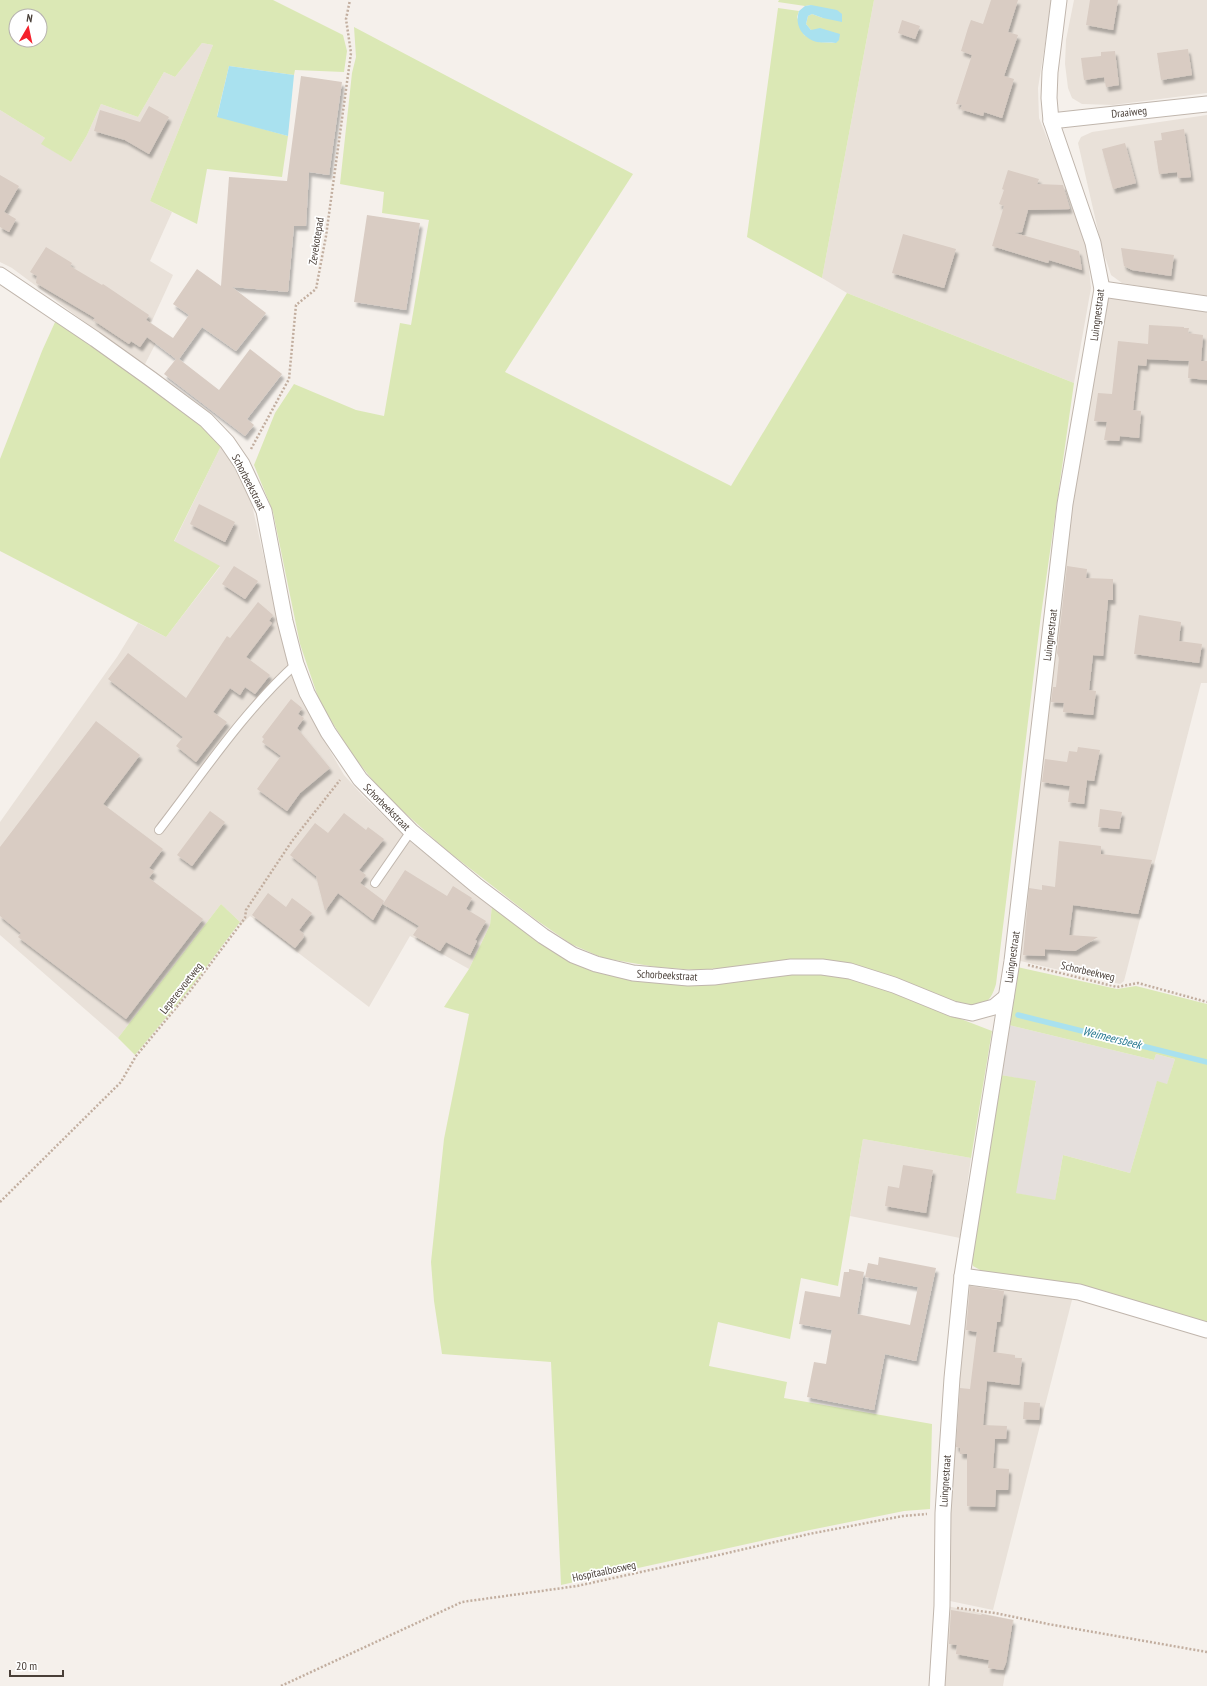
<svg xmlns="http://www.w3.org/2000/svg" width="1207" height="1686" font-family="'PT Sans Narrow',sans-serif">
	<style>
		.residential { fill: #e9e1d9 }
		.industrial { fill: #e5dfdc }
		.green { fill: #dbe8b5; fill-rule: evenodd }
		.water { fill: #a9e1ef }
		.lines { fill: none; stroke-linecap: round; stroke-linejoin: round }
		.stream { stroke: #a9e1ef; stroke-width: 5.5 }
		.building { fill: #d9ccc3; filter: url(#shadow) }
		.service-casing { stroke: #c0b6ad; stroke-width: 10 }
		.minor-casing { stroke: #c0b6ad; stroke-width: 17 }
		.path { stroke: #c2ae9f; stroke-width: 2.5; stroke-dasharray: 2 2; stroke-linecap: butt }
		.service { stroke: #fff; stroke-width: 8 }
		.minor { stroke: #fff; stroke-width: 15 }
		.labels { text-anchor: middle; stroke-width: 3.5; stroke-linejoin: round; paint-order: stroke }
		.street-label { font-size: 11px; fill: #493f38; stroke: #fff }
		.water-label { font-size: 12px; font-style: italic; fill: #2c7c93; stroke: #fff }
	</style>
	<defs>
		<filter id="shadow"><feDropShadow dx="2.5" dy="4.5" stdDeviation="1" flood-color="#0004"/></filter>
	</defs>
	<rect width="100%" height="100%" fill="#f5f0eb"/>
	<g class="residential">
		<path d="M 874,0 L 1052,0 L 1038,88 L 1039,118 L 1049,143 L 1073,194 L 1087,248 L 1091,288 L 1074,383 L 847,293 L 822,278 Z"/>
		<path d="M 1074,0 L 1207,0 L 1207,93 L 1113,105 L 1082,104 L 1072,98 L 1068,88 L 1065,64 L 1066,40 Z"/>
		<path d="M 202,43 L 213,45 L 150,201 L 172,212 L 150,261 L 173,275 L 151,323 L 162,331 L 144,366 L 12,268 L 0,262 L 0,110 L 45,138 L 42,144 L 71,162 L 87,135 L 101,104 L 138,117 L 164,72 L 175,77 Z"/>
		<path d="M 1207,115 L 1207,297 L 1122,283 L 1111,275 L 1102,248 L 1078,143 L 1081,137 L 1092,132 Z"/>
		<path d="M 1114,297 L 1207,309 L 1207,683 L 1201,683 L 1124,981 L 1120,984 L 1016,960 L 1064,551 L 1107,300 Z"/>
		<path d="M 221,446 L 241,478 L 252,505 L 288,664 L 302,702 L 344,775 L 363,796 L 412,843 L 492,905 L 490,925 L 469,969 L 410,936 L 369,1007 L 250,916 L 243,923 L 240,922 L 221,904 L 118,1038 L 0,935 L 0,822 L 117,657 L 138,623 L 166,637 L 220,567 L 174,542 Z"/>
		<path d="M 863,1139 L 971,1158 L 960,1238 L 850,1216 Z"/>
		<path d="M 967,1281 L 1073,1296 L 993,1610 L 950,1601 L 950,1466 Z"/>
		<path d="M 947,1606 L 1014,1620 L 1003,1686 L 945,1686 Z"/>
	</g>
	<path class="industrial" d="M 1009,1025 L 1154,1060 L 1156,1054 L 1175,1059 L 1167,1085 L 1157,1082 L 1130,1173 L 1063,1155 L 1055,1201 L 1015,1193 L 1036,1082 L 1001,1075 Z"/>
	<g class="green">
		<path d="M 0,0 L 273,0 L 343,35 L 347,51 L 344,72 L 295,70 L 294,75 L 229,66 L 217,116 L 288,136 L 282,177 L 207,169 L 197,224 L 150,201 L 213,45 L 202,43 L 175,77 L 164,72 L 138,117 L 101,104 L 87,135 L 71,162 L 41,144 L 45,138 L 0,110 ZM 16,16 L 40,16 L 40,40 L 16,40 Z"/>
		<path d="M 779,0 L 874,0 L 822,278 L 747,237 L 778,8 L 799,11 L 797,17 L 804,35 L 818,42 L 836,43 L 816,30 L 811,30 L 806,24 L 808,16 L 812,14 L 823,18 L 811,5 L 805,6 L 778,2 Z"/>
		<path d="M 354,27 L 633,174 L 505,372 L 731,486 L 847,293 L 1074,383 L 1041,615 L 996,984 C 990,1005 981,1008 961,1005 L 878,972 L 824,960 L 696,970 L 656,967 L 603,958 L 571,944 L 535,919 L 445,849 L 383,793 L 354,757 L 320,703 L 300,644 L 273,512 L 254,465 L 275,413 L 294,384 L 356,410 L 384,416 L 400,323 L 411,325 L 429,220 L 382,213 L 384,192 L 340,184 L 352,73 L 356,57 Z"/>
		<path d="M 56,320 L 198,421 L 221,446 L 174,541 L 220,566 L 166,637 L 0,551 L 0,459 L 42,351 Z"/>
		<path d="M 221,904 L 240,922 L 189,990 L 135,1055 L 118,1038 Z"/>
		<path d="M 492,905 L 538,942 L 580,966 L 632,977 L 828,973 L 860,980 L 992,1031 L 971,1158 L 863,1139 L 838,1286 L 801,1278 L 790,1339 L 718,1322 L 709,1366 L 787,1382 L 784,1398 L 932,1424 L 930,1509 L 904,1511 L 810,1530 L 561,1585 L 551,1362 L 442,1354 L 434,1301 L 431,1262 L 444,1139 L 469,1014 L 444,1007 L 469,969 L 490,925 Z"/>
		<path d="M 1017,967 L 1117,989 L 1136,986 L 1207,1004 L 1207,1328 L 1079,1287 L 982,1271 L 973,1266 L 971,1259 L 1001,1075 L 1036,1081 L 1016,1193 L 1055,1200 L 1063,1155 L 1130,1173 L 1157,1081 L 1167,1084 L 1175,1059 L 1156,1054 L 1154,1060 L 1009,1025 Z"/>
	</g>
	<g class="water">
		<path d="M 811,5 L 837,10 L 842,14 L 842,22 L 823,18 L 812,14 L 808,16 L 806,24 L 811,30 L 820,28 L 840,34 L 839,40 L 836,43 C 830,42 823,43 817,42 C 803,38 794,26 799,11 L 805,6 Z"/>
		<path d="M 229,66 L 294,75 L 288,136 L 217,117 Z"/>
	</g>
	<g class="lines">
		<path class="stream" d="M 1018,1015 L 1207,1062"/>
	</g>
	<g class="building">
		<path d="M 991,0 L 1018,0 L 1008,32 L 1018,35 L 1004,76 L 1014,79 L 1002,118 L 984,112 L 983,116 L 960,109 L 962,105 L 956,104 L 972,55 L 961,51 L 968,28 L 971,20 L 983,24 Z"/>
		<path d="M 1090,0 L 1118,0 L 1113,30 L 1086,25 Z"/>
		<path d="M 902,20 L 920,26 L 915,39 L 898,33 Z"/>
		<path d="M 1188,49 L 1192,75 L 1161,80 L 1157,53 Z"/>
		<path d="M 1115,51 L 1119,85 L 1106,87 L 1104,77 L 1084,80 L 1081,58 L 1101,56 L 1101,52 Z"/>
		<path d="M 301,76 L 342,82 L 329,175 L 309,172 L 306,226 L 294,226 L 288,292 L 232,287 L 266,313 L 236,351 L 202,327 L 179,359 L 219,390 L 250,349 L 282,374 L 247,419 L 254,425 L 245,436 L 164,374 L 176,359 L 147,337 L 140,347 L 131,341 L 129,344 L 93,320 L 95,318 L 36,283 L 37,276 L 30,272 L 46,247 L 72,263 L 70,266 L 102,285 L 103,284 L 149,315 L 146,320 L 173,338 L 189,315 L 173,304 L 197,269 L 221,286 L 229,177 L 287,181 Z"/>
		<path d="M 149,106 L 169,117 L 149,154 L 125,140 L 94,131 L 100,110 L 140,122 Z"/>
		<path d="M 1184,129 L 1191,177 L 1178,178 L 1177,172 L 1159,174 L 1154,141 L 1162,140 L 1161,133 Z"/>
		<path d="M 1125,143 L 1136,183 L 1113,189 L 1102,149 Z"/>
		<path d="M 1008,170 L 1039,179 L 1037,184 L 1063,185 L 1070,209 L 1028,210 L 1022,232 L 1015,233 L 1079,251 L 1082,270 L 1049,260 L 1048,263 L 992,246 L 1004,206 L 999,204 L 1004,190 L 1002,189 Z"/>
		<path d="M 0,175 L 19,186 L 4,212 L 16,219 L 9,232 L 0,227 Z"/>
		<path d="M 367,215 L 420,223 L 406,310 L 354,302 Z"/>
		<path d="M 903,234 L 956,249 L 944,288 L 892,273 Z"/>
		<path d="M 1121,248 L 1174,255 L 1171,276 L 1132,270 L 1124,266 Z"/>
		<path d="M 1149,325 L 1184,327 L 1184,328 L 1189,328 L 1188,333 L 1203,335 L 1201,361 L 1207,361 L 1207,380 L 1188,378 L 1189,361 L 1147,359 L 1146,366 L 1138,365 L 1133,410 L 1141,411 L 1139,438 L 1120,436 L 1119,441 L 1104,440 L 1107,422 L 1094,421 L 1098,393 L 1112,394 L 1118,341 L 1148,344 Z"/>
		<path d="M 199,504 L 235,522 L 225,542 L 190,524 Z"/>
		<path d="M 234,566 L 258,581 L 245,599 L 222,584 Z"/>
		<path d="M 1067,566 L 1087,569 L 1086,578 L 1113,579 L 1113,600 L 1108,600 L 1103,656 L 1093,655 L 1089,690 L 1096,691 L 1093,715 L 1063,712 L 1064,703 L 1051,702 L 1053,687 L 1056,687 L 1059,658 L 1057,653 Z"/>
		<path d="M 258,602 L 273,615 L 269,621 L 272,623 L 246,657 L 270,675 L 255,694 L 245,687 L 240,695 L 230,688 L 213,712 L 227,722 L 196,762 L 176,746 L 183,737 L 108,679 L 128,653 L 186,698 L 227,636 L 230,638 Z"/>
		<path d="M 1139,615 L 1181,622 L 1179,641 L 1202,644 L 1199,663 L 1134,654 Z"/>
		<path d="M 291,699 L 302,708 L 298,714 L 304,718 L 297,728 L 330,768 L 300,793 L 287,811 L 257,789 L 281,756 L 262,742 L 264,739 L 262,737 Z"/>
		<path d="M 96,721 L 140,755 L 103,804 L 163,849 L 149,868 L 154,871 L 149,878 L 203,919 L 126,1019 L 18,937 L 21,933 L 0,916 L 0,847 Z"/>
		<path d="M 1078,747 L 1100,750 L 1094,781 L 1087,780 L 1084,804 L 1068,802 L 1070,786 L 1042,782 L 1045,759 L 1067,762 L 1069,751 L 1077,752 Z"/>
		<path d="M 1100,809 L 1122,812 L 1119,829 L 1098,827 Z"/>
		<path d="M 210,811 L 225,822 L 192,866 L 177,855 Z"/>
		<path d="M 344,813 L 366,830 L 368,827 L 384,839 L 359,870 L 366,875 L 360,883 L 384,901 L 373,920 L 338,893 L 325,911 L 316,876 L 290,855 L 315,823 L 328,833 Z"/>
		<path d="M 1059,841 L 1101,846 L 1101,854 L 1152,860 L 1138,914 L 1073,905 L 1069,935 L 1098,937 L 1075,951 L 1045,949 L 1045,956 L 1023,955 L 1029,888 L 1042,890 L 1042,885 L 1055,887 Z"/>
		<path d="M 405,870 L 447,896 L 453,886 L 472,898 L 466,909 L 486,921 L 475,940 L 477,941 L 470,955 L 446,942 L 440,951 L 413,935 L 419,926 L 383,904 Z"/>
		<path d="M 268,893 L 286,907 L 292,898 L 312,913 L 299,930 L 304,934 L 303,936 L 304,937 L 295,948 L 252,915 Z"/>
		<path d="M 903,1165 L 933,1170 L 926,1213 L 885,1206 L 888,1186 L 899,1188 Z"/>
		<path d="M 879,1257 L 936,1268 L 916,1361 L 885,1354 L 874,1410 L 807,1397 L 814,1362 L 826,1364 L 832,1330 L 799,1324 L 805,1291 L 840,1297 L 844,1272 L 849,1272 L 849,1269 L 864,1272 L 857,1314 L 910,1325 L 918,1287 L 865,1277 L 868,1263 L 878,1265 Z"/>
		<path d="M 970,1286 L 1004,1291 L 1000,1322 L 997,1322 L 993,1352 L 1015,1355 L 1015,1358 L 1022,1358 L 1019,1385 L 987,1381 L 983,1425 L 1007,1426 L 1006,1439 L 995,1439 L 993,1468 L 1009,1469 L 1008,1490 L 996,1490 L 995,1507 L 967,1506 L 967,1454 L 960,1454 L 960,1448 L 956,1447 L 960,1388 L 970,1389 L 977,1332 L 966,1330 Z"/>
		<path d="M 1024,1402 L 1040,1403 L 1039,1420 L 1023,1419 Z"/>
		<path d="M 951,1610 L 981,1615 L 982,1614 L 1013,1620 L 1006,1663 L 1003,1670 L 988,1668 L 989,1660 L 956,1654 L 957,1645 L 949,1644 Z"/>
	</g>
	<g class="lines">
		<g class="service-casing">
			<g id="service">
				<path d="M 159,830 C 203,773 243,712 296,664"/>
				<path d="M 375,883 L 411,831"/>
			</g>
		</g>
		<g class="minor-casing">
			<g id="minor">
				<path d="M 1051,121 L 1207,104"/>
				<path d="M 0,275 L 95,339 L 151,379 L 206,420 L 227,442 L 242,464 L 264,511 L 285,621 L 296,664 L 307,693 L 328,732 L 360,779 L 411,831 L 477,886 L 543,936 L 573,955 L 596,964 L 633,973 L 688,978 L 714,977 L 791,967 L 822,967 L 850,971 L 894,985 L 953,1009 L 972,1013 L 994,1007 L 1006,997"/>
				<path d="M 1102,289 L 1207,304"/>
				<path d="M 962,1276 L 1079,1292 L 1207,1330"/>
				<path d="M 937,1686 L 942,1606 L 943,1513 L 952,1378 L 962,1276 L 1012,961 L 1065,504 L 1102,289 L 1093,243 L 1051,121 L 1049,98 L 1050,72 L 1059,0"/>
			</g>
		</g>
		<g class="path">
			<path d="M 251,449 L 289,379 L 296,305 L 316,289 L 326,236 L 351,53 L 346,19 L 350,0"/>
			<path d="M 1028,965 L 1117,987 L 1138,983 L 1207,1002"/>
			<path d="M 0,1202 L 121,1082 L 136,1056 L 190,991 L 245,918 L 246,910 L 292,841 L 340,780"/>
			<path d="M 957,1608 L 995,1613 L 1048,1624 L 1207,1652"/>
			<path d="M 281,1686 L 462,1602 L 577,1586 L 723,1554 L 809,1534 L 903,1516 L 927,1514"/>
		</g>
		<use href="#service" class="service"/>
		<use href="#minor" class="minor"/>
	</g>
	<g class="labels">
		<g class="street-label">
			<text transform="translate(1129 112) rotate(-6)" y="4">Draaiweg</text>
			<text transform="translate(316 241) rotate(-81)" y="4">Zevekotepad</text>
			<text transform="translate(1097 315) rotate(-83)" y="4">Luingnestraat</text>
			<text transform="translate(249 482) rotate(63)" y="4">Schorbeekstraat</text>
			<text transform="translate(1050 635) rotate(-83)" y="4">Luingnestraat</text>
			<text transform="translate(387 807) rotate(45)" y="4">Schorbeekstraat</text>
			<text transform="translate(1012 957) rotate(-82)" y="4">Luingnestraat</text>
			<text transform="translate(1088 971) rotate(13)" y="4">Schorbeekweg</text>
			<text transform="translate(667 975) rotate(3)" y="4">Schorbeekstraat</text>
			<text transform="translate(181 988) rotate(-52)" y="4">Leperesvoetweg</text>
			<text transform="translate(945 1481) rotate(-86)" y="4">Luingnestraat</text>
			<text transform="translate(604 1571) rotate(-12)" y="4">Hospitaalbosweg</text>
		</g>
		<g class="water-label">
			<text transform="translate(1112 1038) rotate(14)" y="4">Weimeersbeek</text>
		</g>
	</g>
	<g transform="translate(28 28) rotate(9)"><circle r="19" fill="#ffffff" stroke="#b6b2af"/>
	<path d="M0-3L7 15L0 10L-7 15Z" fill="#f5212c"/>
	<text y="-6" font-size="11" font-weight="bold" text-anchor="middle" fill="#493f38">N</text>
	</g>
	<path d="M10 1670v6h53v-6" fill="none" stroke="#493f38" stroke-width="2"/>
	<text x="16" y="1670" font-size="12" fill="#493f38" stroke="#ffffff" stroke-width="3" paint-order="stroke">20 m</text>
</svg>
